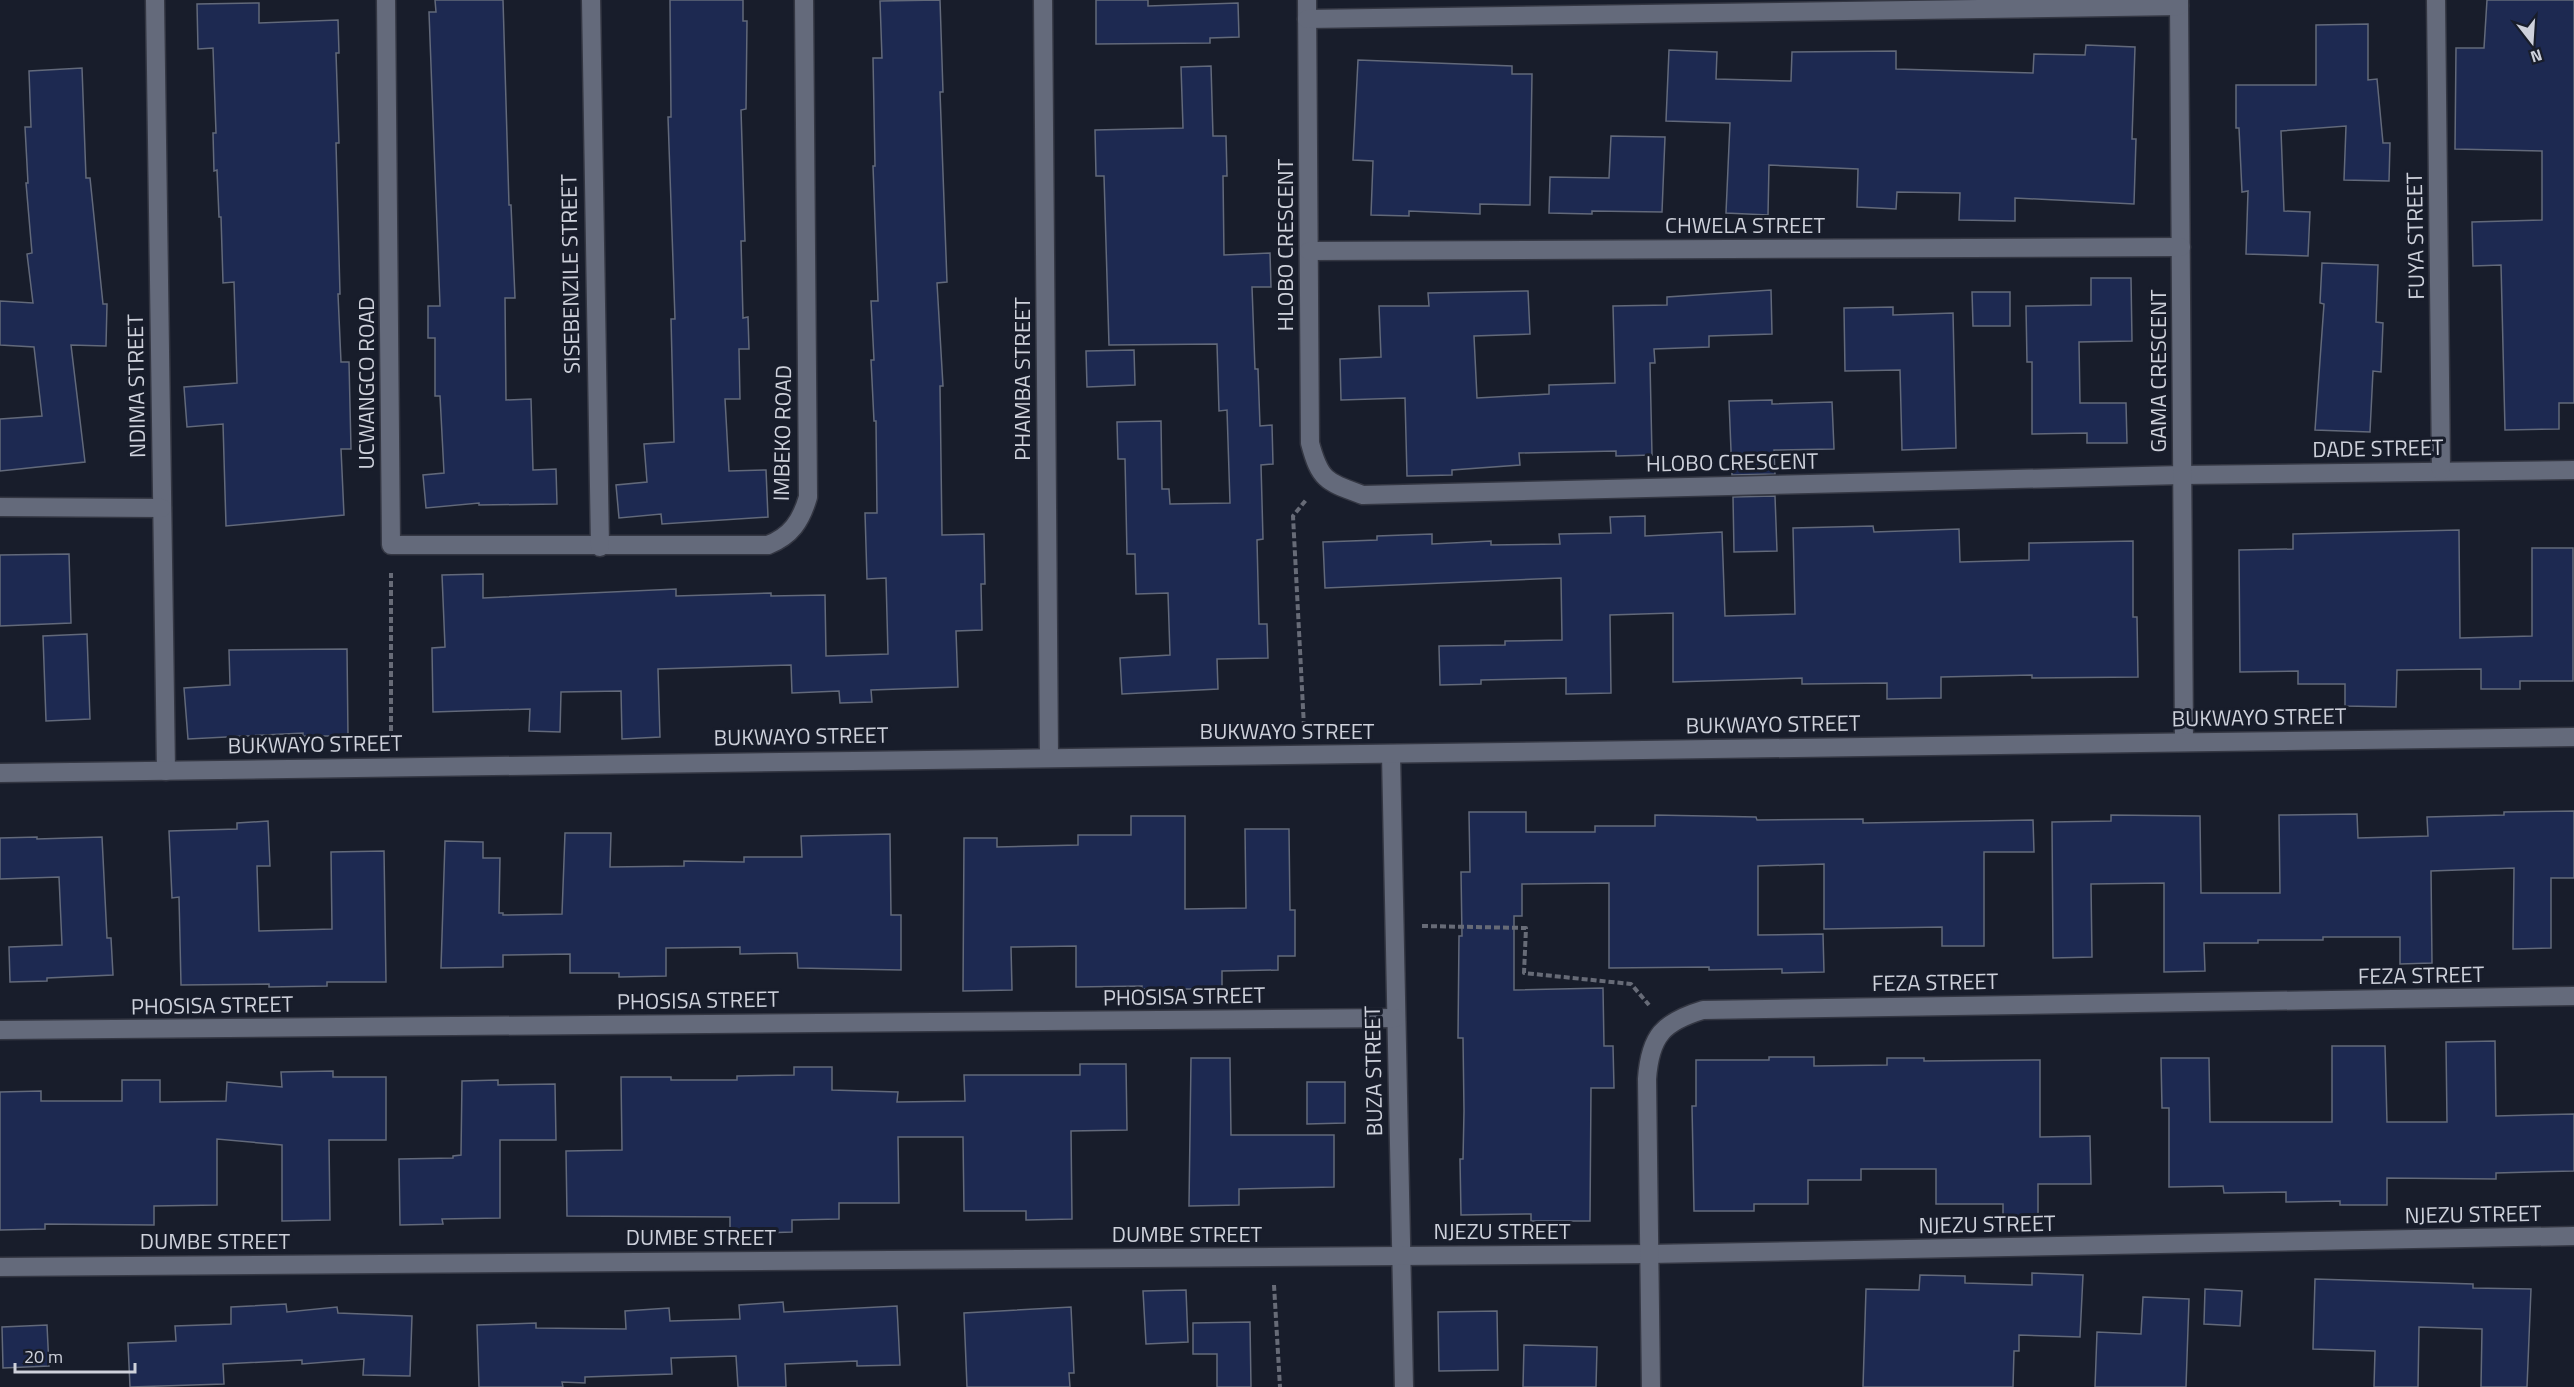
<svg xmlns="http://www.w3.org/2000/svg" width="2574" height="1387" font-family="'Titillium Web',sans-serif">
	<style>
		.building { fill: #1d2951; stroke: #62697a; stroke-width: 1.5 }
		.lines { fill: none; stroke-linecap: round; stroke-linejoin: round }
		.minor-casing { stroke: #343743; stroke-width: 21 }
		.path { stroke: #676b77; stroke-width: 4; stroke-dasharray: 6 3; stroke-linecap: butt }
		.minor { stroke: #646a7b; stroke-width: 18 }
		.labels { text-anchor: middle; stroke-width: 6; stroke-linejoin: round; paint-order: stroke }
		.street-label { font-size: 22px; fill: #ced1db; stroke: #181d2b }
	</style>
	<rect width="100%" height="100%" fill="#181d2b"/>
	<g class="building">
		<path d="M 435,0 L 503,0 L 509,205 L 511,205 L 515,298 L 505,298 L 506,400 L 531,399 L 533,470 L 556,469 L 557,504 L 479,505 L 479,503 L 426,508 L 423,475 L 444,473 L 440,396 L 435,396 L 435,338 L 428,338 L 428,306 L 440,306 L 429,12 L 436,12 Z"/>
		<path d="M 670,0 L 743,0 L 743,21 L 747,21 L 746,109 L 741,110 L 745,241 L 741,241 L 743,318 L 748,317 L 749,349 L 739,349 L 740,399 L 725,399 L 729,471 L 766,470 L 768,517 L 662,524 L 661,514 L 619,518 L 616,485 L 647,482 L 644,444 L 674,442 L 671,319 L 675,319 L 668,117 L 671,117 Z"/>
		<path d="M 940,0 L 943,92 L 940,92 L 947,282 L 937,283 L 943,386 L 940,386 L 942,535 L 984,534 L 985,584 L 981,584 L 982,630 L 956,631 L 958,687 L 871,690 L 872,702 L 840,703 L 839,691 L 792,693 L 791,665 L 658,669 L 660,737 L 622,739 L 621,691 L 561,692 L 560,732 L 529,731 L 530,709 L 433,712 L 432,648 L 445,647 L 442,575 L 483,574 L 483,598 L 676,589 L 676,596 L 771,593 L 771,596 L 825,595 L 826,656 L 888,654 L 886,578 L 867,579 L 865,513 L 877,513 L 876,421 L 874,421 L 871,360 L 874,360 L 871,301 L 878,301 L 873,166 L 875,166 L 873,58 L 882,58 L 880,1 Z"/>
		<path d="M 1096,0 L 1148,0 L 1148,6 L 1238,3 L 1239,37 L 1210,38 L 1210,43 L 1096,44 Z"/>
		<path d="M 2487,0 L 2574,0 L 2574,403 L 2559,403 L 2559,429 L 2505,430 L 2501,265 L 2473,266 L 2472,222 L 2542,220 L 2542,151 L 2455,149 L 2456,48 L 2484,48 Z"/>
		<path d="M 259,3 L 259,23 L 338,20 L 339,53 L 336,53 L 339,143 L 336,143 L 340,294 L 338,294 L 341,362 L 349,362 L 351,449 L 341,449 L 344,515 L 226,526 L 223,424 L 187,427 L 184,387 L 237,383 L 234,282 L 223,283 L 221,217 L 219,217 L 217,170 L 214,171 L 213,133 L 216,133 L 213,48 L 198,49 L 197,4 Z"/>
		<path d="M 2368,24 L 2368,80 L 2377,79 L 2383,143 L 2390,143 L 2389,181 L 2344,180 L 2346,126 L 2281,131 L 2284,211 L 2310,212 L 2308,256 L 2246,254 L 2248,191 L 2242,192 L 2239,128 L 2236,128 L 2236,85 L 2316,85 L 2316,25 Z"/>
		<path d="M 2086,45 L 2135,47 L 2132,139 L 2136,139 L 2134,204 L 2015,198 L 2015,221 L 1959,220 L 1960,193 L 1897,192 L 1896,209 L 1857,207 L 1858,169 L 1769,165 L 1768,215 L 1726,213 L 1730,123 L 1666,121 L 1669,50 L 1717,52 L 1716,79 L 1791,81 L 1792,52 L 1896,51 L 1896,69 L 2033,73 L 2034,54 L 2085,55 Z"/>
		<path d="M 1358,60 L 1512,66 L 1512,74 L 1532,74 L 1530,205 L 1480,204 L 1480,214 L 1409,211 L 1409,216 L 1371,215 L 1373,161 L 1353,160 Z"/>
		<path d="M 1211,66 L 1213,136 L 1226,136 L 1227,176 L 1223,176 L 1224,255 L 1270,253 L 1271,287 L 1252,287 L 1255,369 L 1258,369 L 1260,426 L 1272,425 L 1273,464 L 1261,465 L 1263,539 L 1257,540 L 1259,624 L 1267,624 L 1268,658 L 1217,659 L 1218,689 L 1122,694 L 1120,658 L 1170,655 L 1168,593 L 1136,594 L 1135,554 L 1127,554 L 1125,459 L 1118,459 L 1117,422 L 1161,421 L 1162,489 L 1169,489 L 1170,504 L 1230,503 L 1227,410 L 1219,411 L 1217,344 L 1109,345 L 1104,176 L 1096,176 L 1095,130 L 1183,128 L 1181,67 Z"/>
		<path d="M 82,68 L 86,178 L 90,178 L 103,304 L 107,304 L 106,346 L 71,345 L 85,462 L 0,471 L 0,419 L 42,416 L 34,347 L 0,345 L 0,301 L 33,303 L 27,254 L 32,253 L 26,183 L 28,183 L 25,127 L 31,127 L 29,71 Z"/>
		<path d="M 1611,136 L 1665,137 L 1662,212 L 1592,211 L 1592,214 L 1549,213 L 1550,177 L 1609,178 Z"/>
		<path d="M 2322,263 L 2378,265 L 2376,322 L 2383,323 L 2381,372 L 2373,371 L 2370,432 L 2315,430 L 2324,304 L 2320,303 Z"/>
		<path d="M 2091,278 L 2131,278 L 2132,341 L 2079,342 L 2080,403 L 2126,403 L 2127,443 L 2087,443 L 2087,433 L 2032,434 L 2032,362 L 2027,362 L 2026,306 L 2091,305 Z"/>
		<path d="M 1771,290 L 1772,334 L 1709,336 L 1709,347 L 1654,349 L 1655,363 L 1650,363 L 1652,455 L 1616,456 L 1616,451 L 1519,453 L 1520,465 L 1452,470 L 1452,475 L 1407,476 L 1405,398 L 1341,400 L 1340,359 L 1381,357 L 1379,306 L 1429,306 L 1428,293 L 1528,291 L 1530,334 L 1474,336 L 1477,398 L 1549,394 L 1549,385 L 1615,383 L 1613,306 L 1667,305 L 1667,297 Z"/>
		<path d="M 1972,292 L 2010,292 L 2010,326 L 1973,326 Z"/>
		<path d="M 1893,307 L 1893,315 L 1953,313 L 1956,448 L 1902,450 L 1900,370 L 1845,371 L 1844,308 Z"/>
		<path d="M 1134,350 L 1135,385 L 1087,387 L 1086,351 Z"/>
		<path d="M 1772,400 L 1772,404 L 1832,402 L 1834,449 L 1774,450 L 1775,474 L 1732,475 L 1729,401 Z"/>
		<path d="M 1775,496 L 1777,551 L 1734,552 L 1733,497 Z"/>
		<path d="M 1645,516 L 1645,536 L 1722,532 L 1725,616 L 1795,614 L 1793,528 L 1873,526 L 1874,532 L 1959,529 L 1960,562 L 2029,560 L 2029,543 L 2133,541 L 2133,617 L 2137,617 L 2138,677 L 2032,678 L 2032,675 L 1941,677 L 1941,698 L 1887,699 L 1887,683 L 1802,684 L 1802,678 L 1673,682 L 1673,613 L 1610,615 L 1611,693 L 1566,694 L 1566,678 L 1481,680 L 1481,684 L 1440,685 L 1439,646 L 1505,645 L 1505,641 L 1562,640 L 1561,578 L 1325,588 L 1323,542 L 1377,540 L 1377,536 L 1432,534 L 1432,544 L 1491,541 L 1491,545 L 1560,544 L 1559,534 L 1611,533 L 1610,517 Z"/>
		<path d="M 2459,530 L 2460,638 L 2532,636 L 2532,548 L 2573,548 L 2573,681 L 2520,681 L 2520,689 L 2481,689 L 2481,669 L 2397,670 L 2396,707 L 2345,706 L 2345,684 L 2298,684 L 2298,671 L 2240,672 L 2239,550 L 2293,549 L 2293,534 Z"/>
		<path d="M 69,554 L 71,623 L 0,626 L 0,555 Z"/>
		<path d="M 87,634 L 90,719 L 46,721 L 43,636 Z"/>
		<path d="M 347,649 L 348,736 L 303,736 L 303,733 L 188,739 L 184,688 L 230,685 L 229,650 Z"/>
		<path d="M 2574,811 L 2574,878 L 2551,878 L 2551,948 L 2513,949 L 2514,868 L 2431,871 L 2432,963 L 2400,964 L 2400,937 L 2323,937 L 2323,940 L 2258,940 L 2258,943 L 2204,943 L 2205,971 L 2164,972 L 2164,883 L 2091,884 L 2092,957 L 2053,958 L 2052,822 L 2111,821 L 2111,815 L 2200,816 L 2201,893 L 2280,893 L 2279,815 L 2357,814 L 2358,838 L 2428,836 L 2427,817 L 2504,815 L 2504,812 Z"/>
		<path d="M 1469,812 L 1526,812 L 1526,832 L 1595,832 L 1595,826 L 1655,826 L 1655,815 L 1756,817 L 1757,820 L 1863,819 L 1863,823 L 2033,820 L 2034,852 L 1984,852 L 1984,946 L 1942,946 L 1942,927 L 1824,929 L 1824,864 L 1758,866 L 1758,935 L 1823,934 L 1824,972 L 1782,973 L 1782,969 L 1709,970 L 1709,967 L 1609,968 L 1609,883 L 1522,884 L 1522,916 L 1514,916 L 1514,990 L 1603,988 L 1604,1046 L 1613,1046 L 1614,1088 L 1591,1088 L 1590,1221 L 1531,1221 L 1531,1214 L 1461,1215 L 1460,1159 L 1463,1159 L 1464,1111 L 1463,1038 L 1458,1038 L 1459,936 L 1462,936 L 1461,872 L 1470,872 Z"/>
		<path d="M 1131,816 L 1185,816 L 1185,909 L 1246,908 L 1245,829 L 1289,829 L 1290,910 L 1295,910 L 1295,956 L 1278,956 L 1278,970 L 1222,971 L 1222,989 L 1142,989 L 1142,986 L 1076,987 L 1076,946 L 1011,947 L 1012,990 L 963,991 L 964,838 L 997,838 L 997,847 L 1078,845 L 1078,835 L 1131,835 Z"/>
		<path d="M 268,821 L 270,866 L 257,866 L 259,931 L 332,929 L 331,852 L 384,851 L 386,982 L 327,982 L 327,986 L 269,987 L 269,984 L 181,985 L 179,897 L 172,898 L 169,831 L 237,829 L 237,823 Z"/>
		<path d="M 565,833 L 611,833 L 610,867 L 684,866 L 684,861 L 744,862 L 744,857 L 802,857 L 801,836 L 890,834 L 891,915 L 901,915 L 901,970 L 798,968 L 797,953 L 740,954 L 740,947 L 666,948 L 666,976 L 619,977 L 619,973 L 570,973 L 570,954 L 503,955 L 503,967 L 441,968 L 445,841 L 483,842 L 483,858 L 500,858 L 499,913 L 503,913 L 503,915 L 562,914 Z"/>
		<path d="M 37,837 L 37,839 L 102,837 L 107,938 L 111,938 L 113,975 L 47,978 L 47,981 L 10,982 L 9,947 L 62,945 L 59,877 L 0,879 L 0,838 Z"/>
		<path d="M 2495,1041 L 2496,1116 L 2574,1114 L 2574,1171 L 2496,1173 L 2496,1179 L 2387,1178 L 2387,1205 L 2340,1205 L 2340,1201 L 2286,1202 L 2286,1192 L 2224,1193 L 2223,1186 L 2169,1187 L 2169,1108 L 2162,1108 L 2161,1058 L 2209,1058 L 2210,1122 L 2332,1122 L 2332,1046 L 2385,1046 L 2387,1122 L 2447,1122 L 2446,1042 Z"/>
		<path d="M 1769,1057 L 1814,1057 L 1814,1066 L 1887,1065 L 1887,1058 L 1924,1058 L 1924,1061 L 2040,1060 L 2040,1137 L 2090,1136 L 2091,1184 L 2038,1184 L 2038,1217 L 2003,1218 L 2003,1204 L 1936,1204 L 1936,1169 L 1861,1169 L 1861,1180 L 1808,1180 L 1808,1204 L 1754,1204 L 1754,1211 L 1694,1211 L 1692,1106 L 1696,1106 L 1696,1060 L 1769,1060 Z"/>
		<path d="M 1191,1058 L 1230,1058 L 1231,1135 L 1334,1135 L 1334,1187 L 1239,1189 L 1239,1205 L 1189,1206 Z"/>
		<path d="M 1080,1064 L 1126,1064 L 1127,1130 L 1071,1131 L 1072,1219 L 1026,1220 L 1026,1211 L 964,1211 L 963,1137 L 898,1137 L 899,1203 L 839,1203 L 839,1219 L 792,1220 L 792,1232 L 730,1234 L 730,1217 L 567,1216 L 566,1151 L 622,1150 L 621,1077 L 671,1077 L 671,1080 L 737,1080 L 737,1076 L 794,1075 L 794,1067 L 832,1067 L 832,1090 L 898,1092 L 897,1102 L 965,1101 L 964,1075 L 1080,1075 Z"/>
		<path d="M 333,1071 L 333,1077 L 386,1077 L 386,1140 L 329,1140 L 330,1220 L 282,1221 L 282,1145 L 217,1139 L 217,1205 L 154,1206 L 154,1225 L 45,1224 L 45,1229 L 0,1230 L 0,1092 L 41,1091 L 41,1101 L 122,1101 L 122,1080 L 160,1080 L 160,1102 L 226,1101 L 227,1082 L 282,1087 L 281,1072 Z"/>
		<path d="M 498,1080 L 498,1085 L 555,1084 L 556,1140 L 500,1140 L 500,1218 L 442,1219 L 443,1224 L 400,1225 L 399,1159 L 453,1158 L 453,1156 L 461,1155 L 462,1081 Z"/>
		<path d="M 1307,1082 L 1345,1082 L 1345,1123 L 1307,1124 Z"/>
		<path d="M 2032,1273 L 2083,1275 L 2080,1337 L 2019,1335 L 2019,1351 L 2014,1351 L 2013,1387 L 1863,1387 L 1866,1289 L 1919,1290 L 1920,1275 L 1965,1276 L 1965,1283 L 2032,1285 Z"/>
		<path d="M 2315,1279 L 2473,1284 L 2473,1288 L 2531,1289 L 2527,1387 L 2481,1387 L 2482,1329 L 2419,1327 L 2418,1387 L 2374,1387 L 2375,1351 L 2313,1349 Z"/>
		<path d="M 2205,1289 L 2242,1291 L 2240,1326 L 2204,1324 Z"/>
		<path d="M 1186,1290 L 1188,1342 L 1146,1344 L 1143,1291 Z"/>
		<path d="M 2143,1297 L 2189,1299 L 2186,1387 L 2095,1387 L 2097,1332 L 2141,1334 Z"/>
		<path d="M 783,1302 L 784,1312 L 897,1306 L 900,1365 L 857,1366 L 857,1361 L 785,1364 L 786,1387 L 738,1387 L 736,1356 L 671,1358 L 672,1374 L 585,1377 L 585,1383 L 562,1382 L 563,1387 L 479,1387 L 477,1325 L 536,1323 L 536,1328 L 626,1329 L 625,1311 L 669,1308 L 670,1321 L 740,1319 L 739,1305 Z"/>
		<path d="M 286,1304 L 287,1312 L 337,1307 L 338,1313 L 412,1316 L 410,1376 L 363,1375 L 364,1359 L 302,1364 L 302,1360 L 223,1364 L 224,1384 L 130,1387 L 128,1343 L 176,1341 L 175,1326 L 231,1324 L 231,1307 Z"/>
		<path d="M 1071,1307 L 1074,1373 L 1069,1373 L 1070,1387 L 967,1387 L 964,1313 Z"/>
		<path d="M 1497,1311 L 1498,1370 L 1439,1371 L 1438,1312 Z"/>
		<path d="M 1250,1322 L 1251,1387 L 1217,1387 L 1217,1354 L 1193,1354 L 1193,1323 Z"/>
		<path d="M 47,1325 L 49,1366 L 3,1368 L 2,1327 Z"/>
		<path d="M 1524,1345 L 1597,1347 L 1596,1387 L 1523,1387 Z"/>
	</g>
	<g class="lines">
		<g class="minor-casing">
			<g id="minor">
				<path d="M 155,0 L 166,771"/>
				<path d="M 386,0 L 391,545 L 768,545 C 791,536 801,521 808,497 L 804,0"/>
				<path d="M 591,0 L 600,547"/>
				<path d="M 1043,0 L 1049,757"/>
				<path d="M 1307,0 L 1310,443 C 1320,481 1327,482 1363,495 L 2182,475 L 2574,470"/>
				<path d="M 2179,0 L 2184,742"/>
				<path d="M 2436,0 L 2441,471"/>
				<path d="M 1307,19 L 2179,6"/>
				<path d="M 1309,251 L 2181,247"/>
				<path d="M 0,507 L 162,508"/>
				<path d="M 1391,754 L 1404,1387"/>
				<path d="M 0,773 L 2574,737"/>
				<path d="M 0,1030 L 1396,1018"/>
				<path d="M 0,1267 L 1649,1254 L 2574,1236"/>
				<path d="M 1651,1387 L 1647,1079 C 1650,1036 1663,1022 1703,1010 L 2574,996"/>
			</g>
		</g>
		<g class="path">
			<path d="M 1304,727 L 1293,516 L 1306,500"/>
			<path d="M 391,740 L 391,573"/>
			<path d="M 1422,926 L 1526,928 L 1524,973 L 1631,984 L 1649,1005"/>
			<path d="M 1274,1285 L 1280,1387"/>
		</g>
		<use href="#minor" class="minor"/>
	</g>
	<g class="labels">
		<g class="street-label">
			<text x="1745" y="233">CHWELA STREET</text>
			<text transform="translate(2415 236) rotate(-91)" y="8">FUYA STREET</text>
			<text transform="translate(1285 245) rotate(-90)" y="8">HLOBO CRESCENT</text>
			<text transform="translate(570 274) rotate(-91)" y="8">SISEBENZILE STREET</text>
			<text transform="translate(2158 371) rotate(-90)" y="8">GAMA CRESCENT</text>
			<text transform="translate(1022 379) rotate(-90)" y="8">PHAMBA STREET</text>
			<text transform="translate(366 383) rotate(-90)" y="8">UCWANGCO ROAD</text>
			<text transform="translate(136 386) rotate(-91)" y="8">NDIMA STREET</text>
			<text transform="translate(782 433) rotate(-89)" y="8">IMBEKO ROAD</text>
			<text transform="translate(2378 448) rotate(-1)" y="8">DADE STREET</text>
			<text transform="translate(1732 462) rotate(-1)" y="8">HLOBO CRESCENT</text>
			<text transform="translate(2259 717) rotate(-1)" y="8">BUKWAYO STREET</text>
			<text transform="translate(1773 724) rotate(-1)" y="8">BUKWAYO STREET</text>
			<text x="1287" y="739">BUKWAYO STREET</text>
			<text transform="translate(801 736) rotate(-1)" y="8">BUKWAYO STREET</text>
			<text transform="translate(315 744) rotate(-1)" y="8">BUKWAYO STREET</text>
			<text transform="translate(2421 975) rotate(-1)" y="8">FEZA STREET</text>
			<text transform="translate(1935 982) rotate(-1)" y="8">FEZA STREET</text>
			<text transform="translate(1184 996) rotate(-1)" y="8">PHOSISA STREET</text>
			<text transform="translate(698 1000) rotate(-1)" y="8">PHOSISA STREET</text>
			<text transform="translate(212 1005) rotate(-1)" y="8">PHOSISA STREET</text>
			<text transform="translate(1373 1071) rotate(-91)" y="8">BUZA STREET</text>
			<text transform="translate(2473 1214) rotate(-1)" y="8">NJEZU STREET</text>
			<text transform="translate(1987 1224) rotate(-1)" y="8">NJEZU STREET</text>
			<text x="1502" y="1239">NJEZU STREET</text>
			<text x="1187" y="1242">DUMBE STREET</text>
			<text x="701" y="1245">DUMBE STREET</text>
			<text x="215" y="1249">DUMBE STREET</text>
		</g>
	</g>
	<g transform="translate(2532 42) rotate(163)" stroke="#181d2b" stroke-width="4.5" paint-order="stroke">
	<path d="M0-4.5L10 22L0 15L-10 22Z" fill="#ced1db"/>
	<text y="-9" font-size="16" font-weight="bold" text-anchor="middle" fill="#ced1db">N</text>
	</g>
	<path d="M15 1363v9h120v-9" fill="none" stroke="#ced1db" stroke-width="3"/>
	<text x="24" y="1363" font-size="18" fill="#ced1db" stroke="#181d2b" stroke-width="4.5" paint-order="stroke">20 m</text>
</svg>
